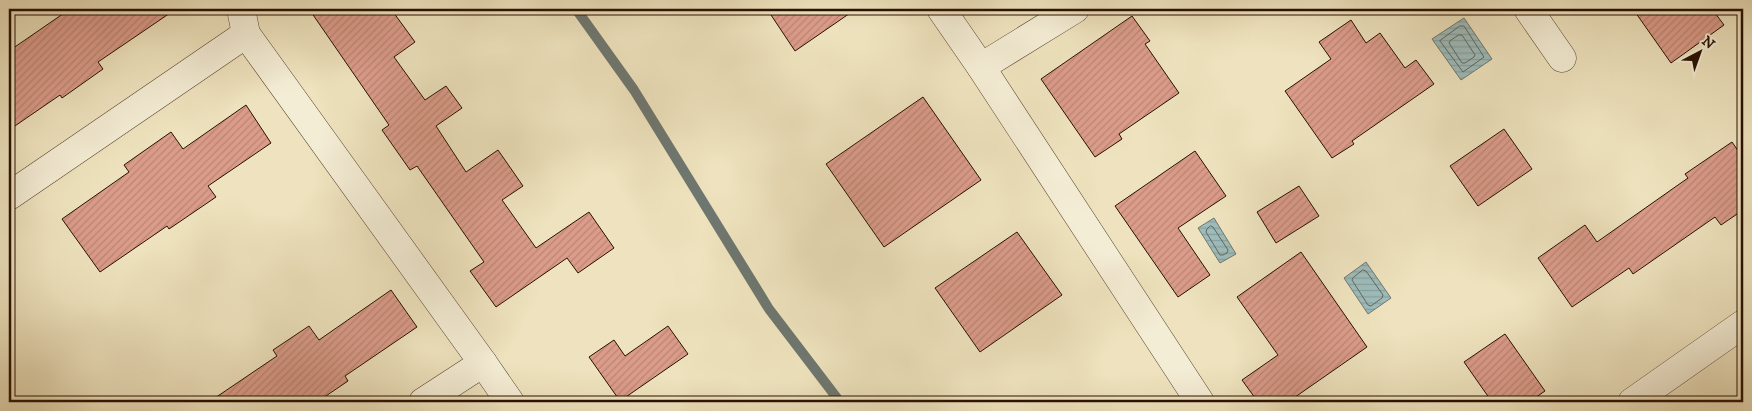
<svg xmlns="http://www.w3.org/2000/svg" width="1752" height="411" font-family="'IM FELL DW Pica',serif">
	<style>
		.water { fill: url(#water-rules); stroke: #6e7770 }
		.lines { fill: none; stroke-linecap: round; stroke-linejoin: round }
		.shore { stroke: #62665e; stroke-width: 1 }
		.stream { stroke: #6e7770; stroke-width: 10 }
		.building { fill: url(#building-hatch); stroke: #281000 }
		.minor-casing { stroke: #5a4530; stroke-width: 29 }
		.minor { stroke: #f4edd5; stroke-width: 28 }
	</style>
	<defs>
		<pattern id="water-rules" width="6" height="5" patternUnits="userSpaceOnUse" patternTransform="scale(1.25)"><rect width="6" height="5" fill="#9dbcbb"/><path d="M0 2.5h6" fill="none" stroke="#87a19f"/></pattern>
		<pattern id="building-hatch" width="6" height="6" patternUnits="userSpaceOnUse" patternTransform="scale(1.25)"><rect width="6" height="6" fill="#db9c8a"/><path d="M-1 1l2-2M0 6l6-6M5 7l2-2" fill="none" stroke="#bc8575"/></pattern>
	</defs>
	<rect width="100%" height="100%" fill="#eee3be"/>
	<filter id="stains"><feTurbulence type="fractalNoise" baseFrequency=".004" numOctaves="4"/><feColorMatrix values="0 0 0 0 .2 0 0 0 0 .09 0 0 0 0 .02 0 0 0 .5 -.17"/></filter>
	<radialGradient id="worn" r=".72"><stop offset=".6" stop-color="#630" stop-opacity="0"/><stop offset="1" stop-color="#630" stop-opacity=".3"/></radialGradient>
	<g class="water">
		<path d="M 1464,18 L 1492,59 L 1461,80 L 1432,39 Z"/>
		<path d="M 1214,218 L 1236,254 L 1220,263 L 1198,228 Z"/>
		<path d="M 1366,262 L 1391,298 L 1368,314 L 1344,278 Z"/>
	</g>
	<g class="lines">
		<g class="shore">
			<path d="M 1460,26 L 1464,26 L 1484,57 L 1463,72 L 1440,41 Z"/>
			<path d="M 1459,35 L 1462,35 L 1475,55 L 1474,57 L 1465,63 L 1462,63 L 1449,43 L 1450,41 Z"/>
			<path d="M 1211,226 L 1213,227 L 1228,250 L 1227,253 L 1223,255 L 1220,255 L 1206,232 L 1207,229 Z"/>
			<path d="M 1363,270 L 1366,271 L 1383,295 L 1382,298 L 1371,306 L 1368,305 L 1352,280 L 1353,278 Z"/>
		</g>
		<path class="stream" d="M 576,9 L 634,90 L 769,309 L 840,402"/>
	</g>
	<g class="building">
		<path d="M 70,9 L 176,9 L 98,62 L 103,69 L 62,98 L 60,95 L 9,130 L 9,51 Z"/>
		<path d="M 309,9 L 391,9 L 415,42 L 394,57 L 425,100 L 446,86 L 462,108 L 436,126 L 466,172 L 498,150 L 523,186 L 502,200 L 536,248 L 589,212 L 614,248 L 578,273 L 567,258 L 496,307 L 470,271 L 484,262 L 417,166 L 410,170 L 382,130 L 389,125 Z"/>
		<path d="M 767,9 L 856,9 L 795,51 Z"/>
		<path d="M 1633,9 L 1712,9 L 1724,25 L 1671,63 Z"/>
		<path d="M 1132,16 L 1150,41 L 1145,44 L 1179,93 L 1119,134 L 1122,139 L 1095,157 L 1041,79 Z"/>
		<path d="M 1351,20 L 1366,43 L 1380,33 L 1405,68 L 1416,60 L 1434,84 L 1352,141 L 1354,144 L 1332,158 L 1285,91 L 1331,59 L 1319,42 Z"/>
		<path d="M 923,97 L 981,180 L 884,247 L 826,164 Z"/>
		<path d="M 246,105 L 271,143 L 208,186 L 216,197 L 169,229 L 167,226 L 100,272 L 62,219 L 129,172 L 124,165 L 171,132 L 183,149 Z"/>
		<path d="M 1504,129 L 1532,169 L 1478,206 L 1450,166 Z"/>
		<path d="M 1732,142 L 1743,158 L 1743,210 L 1721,225 L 1715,217 L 1633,274 L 1629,268 L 1572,307 L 1538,258 L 1585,225 L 1597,242 L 1688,178 L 1685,174 Z"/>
		<path d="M 1195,151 L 1226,196 L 1178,228 L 1210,275 L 1178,297 L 1115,206 Z"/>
		<path d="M 1299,186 L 1319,216 L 1276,243 L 1257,212 Z"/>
		<path d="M 1017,232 L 1062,295 L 980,352 L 935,288 Z"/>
		<path d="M 1301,252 L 1367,347 L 1288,402 L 1258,402 L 1242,380 L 1278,355 L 1237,297 Z"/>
		<path d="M 391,290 L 417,327 L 345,376 L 348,381 L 317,402 L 209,402 L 277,356 L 273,350 L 309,326 L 319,340 Z"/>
		<path d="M 668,326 L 688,354 L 620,401 L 589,357 L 614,340 L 625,356 Z"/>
		<path d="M 1505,334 L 1545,391 L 1529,402 L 1492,402 L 1464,362 Z"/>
	</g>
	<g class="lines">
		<g class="minor-casing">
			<g id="minor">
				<path d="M 241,9 L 246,34 L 483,363 L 510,402"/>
				<path d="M 941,9 L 981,67 L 1200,402"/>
				<path d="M 1528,9 L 1562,58"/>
				<path d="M 981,67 L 1075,9"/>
				<path d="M 9,196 L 246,34"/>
				<path d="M 423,402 L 483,363"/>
				<path d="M 1632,402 L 1743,324"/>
			</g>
		</g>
		<use href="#minor" class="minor"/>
	</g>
	<rect width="1752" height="411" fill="none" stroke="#eee3be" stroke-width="30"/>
	<rect x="10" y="10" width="1732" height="391" fill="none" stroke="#281000" stroke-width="2.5"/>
	<rect x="15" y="15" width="1722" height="381" fill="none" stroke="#281000"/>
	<g transform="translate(1700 52) rotate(41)" stroke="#f4edd5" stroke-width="4" paint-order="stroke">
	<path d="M0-4L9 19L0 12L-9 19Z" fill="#281000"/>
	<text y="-8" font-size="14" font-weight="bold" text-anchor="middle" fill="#281000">N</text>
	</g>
	<rect width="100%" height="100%" filter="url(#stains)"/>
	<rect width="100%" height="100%" fill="url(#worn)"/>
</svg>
